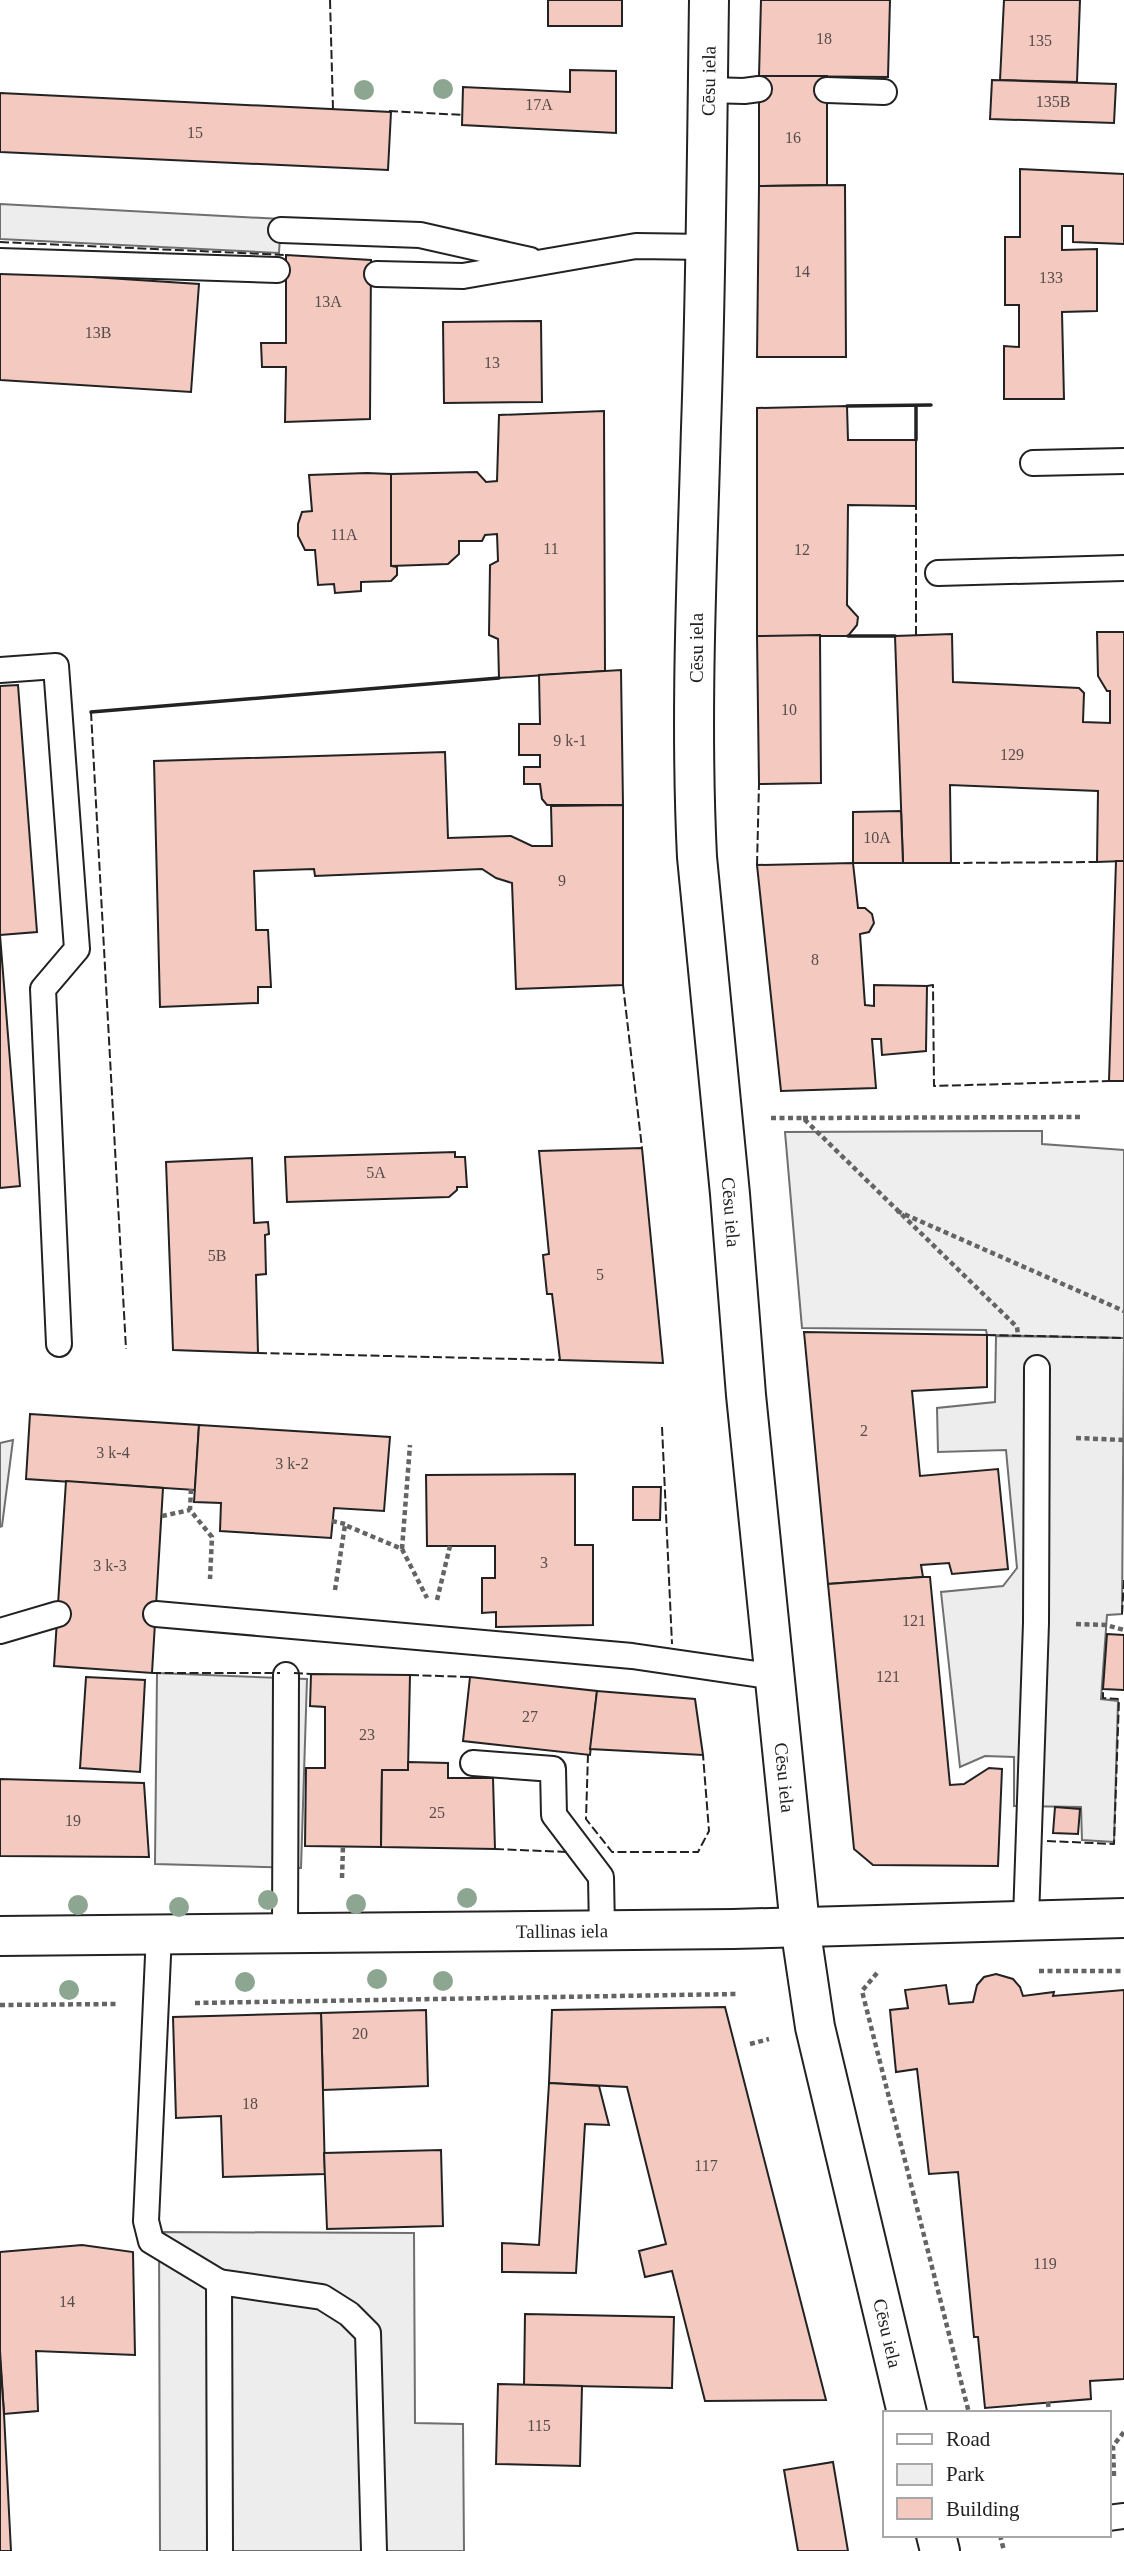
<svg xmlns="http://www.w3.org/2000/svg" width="1124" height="2551" font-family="Georgia,serif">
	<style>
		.green { fill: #eee; stroke: #6f6f6f; stroke-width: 2 }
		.parking { fill: #ededed; stroke: #6f6f6f; stroke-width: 2 }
		.building { fill: #f3c9c0; stroke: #222; stroke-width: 2 }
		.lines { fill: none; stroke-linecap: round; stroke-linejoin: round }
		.lane-casing { stroke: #222; stroke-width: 28 }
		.street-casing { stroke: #222; stroke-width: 42 }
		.secondary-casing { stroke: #222; stroke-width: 42 }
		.path { stroke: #646464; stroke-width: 4.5; stroke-dasharray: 5 3.5; stroke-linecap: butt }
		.lane { stroke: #fff; stroke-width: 24 }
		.street { stroke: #fff; stroke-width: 38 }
		.secondary { stroke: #fff; stroke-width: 38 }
		.fence { stroke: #222; stroke-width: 2; stroke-dasharray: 9 3.5; stroke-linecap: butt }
		.wall { stroke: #222; stroke-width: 3.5 }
		.tree { fill: #8da692 }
		.labels { text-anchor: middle; stroke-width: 5; stroke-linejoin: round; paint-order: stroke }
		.number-label { font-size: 16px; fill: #564c4a }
		.street-label { font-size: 19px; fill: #222; stroke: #fff }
	</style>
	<rect width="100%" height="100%" fill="#fff"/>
	<path class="green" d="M 1042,1131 L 1042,1144 L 1124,1150 L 1124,1338 L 987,1335 L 986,1330 L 802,1328 L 785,1132 Z"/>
	<g class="parking">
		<path d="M 0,204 L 281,219 L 279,253 L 0,239 Z"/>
		<path d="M 996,1336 L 1124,1338 L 1122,1614 L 1107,1615 L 1101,1699 L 1118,1701 L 1114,1842 L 1082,1840 L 1081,1807 L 1014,1806 L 1014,1757 L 985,1756 L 960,1767 L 941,1592 L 1003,1586 L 1017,1568 L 1006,1450 L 938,1452 L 937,1408 L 995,1402 Z"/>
		<path d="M 13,1440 L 2,1526 L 0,1527 L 0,1443 Z"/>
		<path d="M 157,1673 L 307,1679 L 301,1868 L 155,1864 Z"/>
		<path d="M 159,2232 L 414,2233 L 415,2423 L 463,2424 L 464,2551 L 160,2551 Z"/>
	</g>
	<g class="building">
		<rect x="548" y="0" width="74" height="26"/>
		<path d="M 761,0 L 890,0 L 888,77 L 759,76 Z"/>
		<path d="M 1004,0 L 1080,0 L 1077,82 L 1000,80 Z"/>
		<path d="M 570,70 L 616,71 L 616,133 L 462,125 L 463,87 L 570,92 Z"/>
		<path d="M 759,76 L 827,76 L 827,185 L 759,186 Z"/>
		<path d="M 992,80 L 1116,84 L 1114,123 L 990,119 Z"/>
		<path d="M 0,93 L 391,112 L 388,170 L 0,152 Z"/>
		<path d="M 1020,169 L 1124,174 L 1124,244 L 1073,242 L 1073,226 L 1062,226 L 1062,250 L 1097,249 L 1097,311 L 1062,312 L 1064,399 L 1004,399 L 1004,346 L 1019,347 L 1019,305 L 1005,305 L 1005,237 L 1020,237 Z"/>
		<path d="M 845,185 L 846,357 L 757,357 L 759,186 Z"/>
		<path d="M 286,255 L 371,260 L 370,419 L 285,422 L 286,367 L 262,367 L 261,343 L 286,343 Z"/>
		<path d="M 0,271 L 199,284 L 191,392 L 0,380 Z"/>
		<path d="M 541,321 L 542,402 L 444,403 L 443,322 Z"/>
		<path d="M 847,406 L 848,440 L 916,440 L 916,506 L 848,505 L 847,605 L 858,617 L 857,625 L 848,636 L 757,636 L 757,408 Z"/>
		<path d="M 604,411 L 605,671 L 499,678 L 498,639 L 489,635 L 490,565 L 498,561 L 497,534 L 485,535 L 482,541 L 459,541 L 459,554 L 448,564 L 391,566 L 391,474 L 477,472 L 486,482 L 497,481 L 499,415 Z"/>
		<path d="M 367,473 L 391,474 L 391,566 L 397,567 L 397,575 L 391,581 L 361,582 L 361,591 L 335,593 L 334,584 L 318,585 L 315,550 L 305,550 L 298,536 L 298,524 L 302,512 L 312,511 L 309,475 Z"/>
		<path d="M 1097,632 L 1124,632 L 1124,861 L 1097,862 L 1098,791 L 950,785 L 951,863 L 903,863 L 895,636 L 952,634 L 953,682 L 1079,688 L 1084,693 L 1083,722 L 1110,723 L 1110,691 L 1107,691 L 1098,676 Z"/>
		<path d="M 820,635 L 821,783 L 759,784 L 757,636 Z"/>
		<path d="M 621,670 L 623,805 L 547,805 L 542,799 L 540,784 L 524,784 L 524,767 L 540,767 L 540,755 L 519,755 L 519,724 L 540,724 L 539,675 Z"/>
		<path d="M 18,685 L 37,932 L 0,935 L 0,686 Z"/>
		<path d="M 445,752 L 448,838 L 511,836 L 532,846 L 552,846 L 551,806 L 623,805 L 623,985 L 516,989 L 512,883 L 496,878 L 482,869 L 315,876 L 314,869 L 254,871 L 256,930 L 268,930 L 271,987 L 258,987 L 258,1003 L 160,1007 L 154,761 Z"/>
		<path d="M 901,811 L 903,863 L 853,863 L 853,812 Z"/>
		<path d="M 1116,861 L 1124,861 L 1124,1081 L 1109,1081 Z"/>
		<path d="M 853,863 L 858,908 L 865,908 L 872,914 L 874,923 L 869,932 L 860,934 L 865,1005 L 874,1006 L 874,985 L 927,986 L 926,1051 L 882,1055 L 881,1039 L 872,1039 L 876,1088 L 781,1091 L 757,865 Z"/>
		<path d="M 0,935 L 20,1186 L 0,1188 Z"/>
		<path d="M 642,1148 L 663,1363 L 560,1360 L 552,1294 L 547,1294 L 543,1255 L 549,1254 L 539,1151 Z"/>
		<path d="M 455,1152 L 455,1157 L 465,1157 L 467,1187 L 457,1187 L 457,1190 L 449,1197 L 287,1202 L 285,1157 Z"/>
		<path d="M 252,1158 L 254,1223 L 268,1222 L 269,1234 L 265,1235 L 266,1274 L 256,1275 L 258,1353 L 173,1350 L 166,1162 Z"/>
		<path d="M 804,1332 L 987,1335 L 987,1387 L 912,1391 L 920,1476 L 998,1469 L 1008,1569 L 952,1574 L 949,1563 L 921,1565 L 923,1577 L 828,1584 Z"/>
		<path d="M 30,1414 L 199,1425 L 195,1490 L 26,1479 Z"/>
		<path d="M 199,1425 L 390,1437 L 384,1511 L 334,1508 L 331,1538 L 220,1531 L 221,1503 L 194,1502 Z"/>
		<path d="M 575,1474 L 575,1545 L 593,1545 L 593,1625 L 496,1627 L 496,1612 L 482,1613 L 482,1578 L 495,1578 L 495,1546 L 427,1546 L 426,1475 Z"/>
		<path d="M 66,1481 L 163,1488 L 152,1673 L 54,1666 Z"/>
		<path d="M 633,1487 L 661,1487 L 660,1520 L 633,1520 Z"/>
		<path d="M 923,1577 L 930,1577 L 950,1785 L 964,1784 L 989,1768 L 1002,1769 L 998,1866 L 873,1865 L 854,1849 L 828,1584 Z"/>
		<path d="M 1107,1634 L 1124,1635 L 1124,1690 L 1103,1689 Z"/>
		<path d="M 311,1674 L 410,1675 L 408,1770 L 382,1770 L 381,1847 L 305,1846 L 306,1768 L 325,1768 L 325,1707 L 310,1706 Z"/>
		<path d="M 86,1677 L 145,1680 L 140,1772 L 80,1768 Z"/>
		<path d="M 470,1677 L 597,1691 L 590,1755 L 463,1741 Z"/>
		<path d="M 597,1691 L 695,1699 L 703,1755 L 590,1749 Z"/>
		<path d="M 408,1762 L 448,1763 L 448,1778 L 493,1778 L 495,1849 L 381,1847 L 382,1770 L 408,1770 Z"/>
		<path d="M 0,1779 L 144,1783 L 149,1857 L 0,1856 Z"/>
		<path d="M 1055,1807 L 1080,1809 L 1078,1834 L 1053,1833 Z"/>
		<path d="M 996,1974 L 1013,1979 L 1020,1987 L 1023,1996 L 1054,1992 L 1053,1996 L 1124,1990 L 1124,2379 L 1090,2381 L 1091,2399 L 985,2408 L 978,2337 L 974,2337 L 958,2172 L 929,2174 L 917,2069 L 896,2072 L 890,2010 L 908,2008 L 905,1990 L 946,1985 L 949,2004 L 973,2002 L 977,1985 L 984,1977 Z"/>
		<path d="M 725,2007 L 826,2400 L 705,2401 L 672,2271 L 645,2277 L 639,2251 L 666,2244 L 627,2087 L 549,2083 L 552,2010 Z"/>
		<path d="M 426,2010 L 428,2086 L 323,2090 L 321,2013 Z"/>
		<path d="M 321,2013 L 325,2174 L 223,2177 L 221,2116 L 176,2118 L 173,2017 Z"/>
		<path d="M 549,2083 L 599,2086 L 609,2125 L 585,2124 L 576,2273 L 502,2272 L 502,2243 L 539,2245 Z"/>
		<path d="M 441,2150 L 443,2226 L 327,2229 L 324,2153 Z"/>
		<path d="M 82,2245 L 133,2252 L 135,2355 L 36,2351 L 38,2411 L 4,2414 L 0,2351 L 0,2252 Z"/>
		<path d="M 525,2314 L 674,2317 L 672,2388 L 524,2385 Z"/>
		<path d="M 0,2359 L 4,2414 L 11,2551 L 0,2551 Z"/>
		<path d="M 498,2384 L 582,2386 L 580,2466 L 496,2464 Z"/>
		<path d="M 833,2462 L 848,2551 L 798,2551 L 784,2470 Z"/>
	</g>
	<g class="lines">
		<g class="lane-casing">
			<g id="lane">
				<path d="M 708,90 L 744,91 L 759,89"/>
				<path d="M 827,90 L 884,92"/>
				<path d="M 281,230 L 420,235 L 530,260"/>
				<path d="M 0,261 L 277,270"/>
				<path d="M 377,274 L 463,276 L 636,246 L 707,247"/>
				<path d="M 1033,463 L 1124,461"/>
				<path d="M 938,573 L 1124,568"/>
				<path d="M 0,670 L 56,666 L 77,949 L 43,989 L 59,1344"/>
				<path d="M 156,1614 L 632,1656 L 776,1677"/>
				<path d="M 0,1631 L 58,1614"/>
				<path d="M 473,1763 L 553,1769 L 554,1815 L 601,1877 L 602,1930"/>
				<path d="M 1026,1919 L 1036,1623 L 1037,1368"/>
				<path d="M 285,1932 L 286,1675"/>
				<path d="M 159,1934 L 146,2221 L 151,2241 L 219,2282 L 220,2551"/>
				<path d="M 219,2282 L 322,2297 L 349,2314 L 368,2333 L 374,2551"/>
				<path d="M 1108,2518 L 1124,2516"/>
			</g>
		</g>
		<g class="street-casing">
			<g id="street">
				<path id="s1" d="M 709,0 C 707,143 706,286 701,428 C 697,571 690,714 697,857 L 730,1194 L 746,1395 L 800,1926 L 815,2027 L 907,2413"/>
				<path d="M 936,2535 L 940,2551"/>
			</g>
		</g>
		<g class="secondary-casing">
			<g id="secondary">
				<path id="s2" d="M 0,1936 L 733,1929 L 1124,1918"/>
			</g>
		</g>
		<g class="path">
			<path d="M 771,1118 L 803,1118 L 1017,1327 L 1018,1335"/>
			<path d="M 803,1118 L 1082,1117"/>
			<path d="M 897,1211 L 1124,1311"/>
			<path d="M 1076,1438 L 1124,1440"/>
			<path d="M 191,1489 L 190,1510 L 212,1537 L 210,1579"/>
			<path d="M 162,1516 L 190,1510"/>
			<path d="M 332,1521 L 345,1524"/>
			<path d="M 402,1549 L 410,1445"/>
			<path d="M 335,1590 L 345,1525 L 402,1549 L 427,1598"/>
			<path d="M 437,1600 L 450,1546"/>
			<path d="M 1076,1624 L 1106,1625 L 1124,1630"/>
			<path d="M 342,1878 L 343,1846"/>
			<path d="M 1039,1971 L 1124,1971"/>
			<path d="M 877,1973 L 862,1991 L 969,2413"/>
			<path d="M 195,2003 L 737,1994"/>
			<path d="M 0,2005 L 116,2004"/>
			<path d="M 750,2044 L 769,2039"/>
			<path d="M 1048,2402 L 1049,2413"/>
			<path d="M 1114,2476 L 1113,2446 L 1124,2432"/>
			<path d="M 1000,2535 L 1004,2551"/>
		</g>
		<use href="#lane" class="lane"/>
		<use href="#street" class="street"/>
		<use href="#secondary" class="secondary"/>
		<g class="fence">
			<path d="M 330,0 L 333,109 L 336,109"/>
			<path d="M 389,111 L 463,115"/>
			<path d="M 0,242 L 286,255"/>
			<path d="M 916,635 L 916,506"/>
			<path d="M 91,712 L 126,1349"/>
			<path d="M 951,863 L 1097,862"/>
			<path d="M 757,865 L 759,784"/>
			<path d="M 623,985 L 642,1148"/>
			<path d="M 927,986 L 933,985 L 934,1086 L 1109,1081"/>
			<path d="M 987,1335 L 1124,1338"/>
			<path d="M 258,1353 L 560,1360"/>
			<path d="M 662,1427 L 672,1644"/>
			<path d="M 1122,1614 L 1124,1580"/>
			<path d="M 152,1673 L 280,1673"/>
			<path d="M 294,1673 L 311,1674"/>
			<path d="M 410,1675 L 470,1677"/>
			<path d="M 588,1754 L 586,1819 L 612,1852 L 698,1852 L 709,1831 L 703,1755"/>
			<path d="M 1047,1841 L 1114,1844 L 1119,1699 L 1103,1698 L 1103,1689"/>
			<path d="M 495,1849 L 567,1852"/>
		</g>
		<g class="wall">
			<path d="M 847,406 L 931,405"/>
			<path d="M 916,406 L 916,440"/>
			<path d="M 848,636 L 895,636"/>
			<path d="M 91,712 L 499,678"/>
		</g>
	</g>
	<g class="tree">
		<circle cx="443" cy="89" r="10"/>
		<circle cx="364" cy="90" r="10"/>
		<circle cx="467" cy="1898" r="10"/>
		<circle cx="268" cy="1900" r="10"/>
		<circle cx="356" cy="1904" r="10"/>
		<circle cx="78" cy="1905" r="10"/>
		<circle cx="179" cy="1907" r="10"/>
		<circle cx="377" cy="1979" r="10"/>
		<circle cx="443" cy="1981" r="10"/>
		<circle cx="245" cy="1982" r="10"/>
		<circle cx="69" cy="1990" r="10"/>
	</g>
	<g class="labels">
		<g class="number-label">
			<text x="824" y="44">18</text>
			<text x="1040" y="46">135</text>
			<text x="1053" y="107">135B</text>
			<text x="539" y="110">17A</text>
			<text x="195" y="138">15</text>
			<text x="793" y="143">16</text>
			<text x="802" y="277">14</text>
			<text x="1051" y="283">133</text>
			<text x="328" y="307">13A</text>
			<text x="98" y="338">13B</text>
			<text x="492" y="368">13</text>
			<text x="344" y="540">11A</text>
			<text x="551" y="554">11</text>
			<text x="802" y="555">12</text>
			<text x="789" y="715">10</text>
			<text x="570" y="746">9 k-1</text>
			<text x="1012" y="760">129</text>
			<text x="877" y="843">10A</text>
			<text x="562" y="886">9</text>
			<text x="815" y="965">8</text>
			<text x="376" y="1178">5A</text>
			<text x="217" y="1261">5B</text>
			<text x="600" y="1280">5</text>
			<text x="864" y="1436">2</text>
			<text x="113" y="1458">3 k-4</text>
			<text x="292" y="1469">3 k-2</text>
			<text x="544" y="1568">3</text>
			<text x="110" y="1571">3 k-3</text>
			<text x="914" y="1626">121</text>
			<text x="888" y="1682">121</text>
			<text x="530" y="1722">27</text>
			<text x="367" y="1740">23</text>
			<text x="437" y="1818">25</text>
			<text x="73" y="1826">19</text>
			<text x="360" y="2039">20</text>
			<text x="250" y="2109">18</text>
			<text x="706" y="2171">117</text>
			<text x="1045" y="2269">119</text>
			<text x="67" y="2307">14</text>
			<text x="539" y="2431">115</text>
		</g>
		<g class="street-label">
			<text transform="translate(708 81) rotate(-89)" y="7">Cēsu iela</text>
			<text transform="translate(696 648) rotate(-90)" y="7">Cēsu iela</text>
			<text dy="7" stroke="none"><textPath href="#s1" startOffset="1214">Cēsu iela</textPath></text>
			<text dy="7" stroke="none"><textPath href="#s1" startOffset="1782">Cēsu iela</textPath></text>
			<text dy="7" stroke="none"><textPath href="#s2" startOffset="562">Tallinas iela</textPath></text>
			<text dy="7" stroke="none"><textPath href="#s1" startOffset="2348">Cēsu iela</textPath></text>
		</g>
	</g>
	<rect x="883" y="2411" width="228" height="126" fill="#ffffff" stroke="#a7a7a7" stroke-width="2"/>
	<rect x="897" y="2434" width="35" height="10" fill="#ffffff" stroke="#a7a7a7" stroke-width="2"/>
	<text x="946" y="2446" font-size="21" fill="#222222">Road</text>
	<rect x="897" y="2464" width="35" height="21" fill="#eeeeee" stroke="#a7a7a7" stroke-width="2"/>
	<text x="946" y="2481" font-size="21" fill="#222222">Park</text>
	<rect x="897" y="2498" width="35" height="21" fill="#f3c9c0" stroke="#a7a7a7" stroke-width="2"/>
	<text x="946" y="2516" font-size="21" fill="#222222">Building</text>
</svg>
